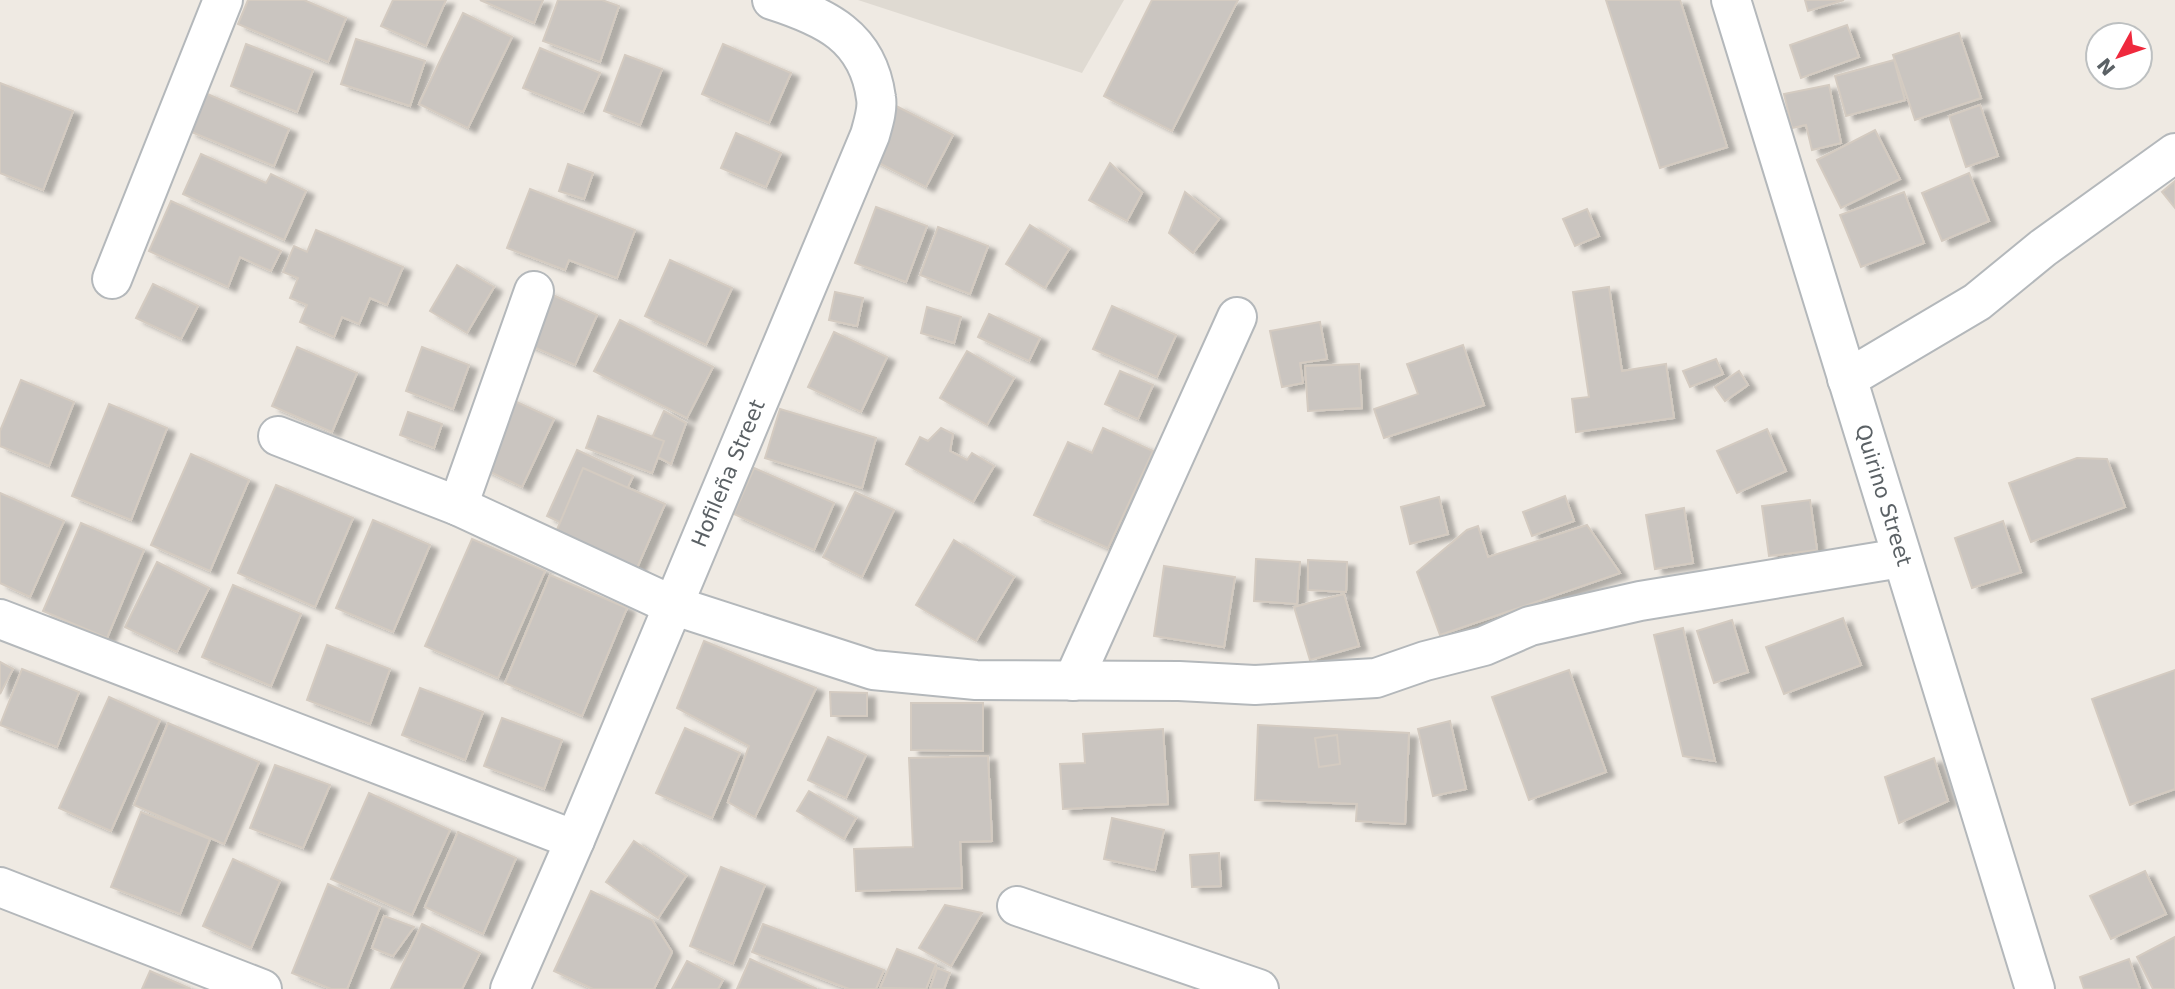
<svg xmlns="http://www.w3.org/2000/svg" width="2175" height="989" viewBox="0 0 2175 989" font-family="'DejaVu Sans',sans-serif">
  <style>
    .education { fill: #dfdad2 }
    .building { fill: #cac5c0; stroke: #d4cbc1; stroke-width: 2; filter: url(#shadow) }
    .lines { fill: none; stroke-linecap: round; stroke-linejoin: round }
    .minor-casing { stroke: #b4b8bb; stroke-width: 42 }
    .tertiary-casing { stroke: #b4b8bb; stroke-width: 42 }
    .minor { stroke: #fff; stroke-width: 38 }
    .tertiary { stroke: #fff; stroke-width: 38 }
    .labels { text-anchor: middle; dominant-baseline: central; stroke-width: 6; stroke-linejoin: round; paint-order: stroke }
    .street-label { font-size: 21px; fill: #5b6165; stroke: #fff }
  </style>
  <defs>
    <filter id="shadow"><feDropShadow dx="8" dy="4.5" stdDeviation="2" flood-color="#0004"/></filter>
  </defs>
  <rect width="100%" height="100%" fill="#efeae3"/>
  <path class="education" d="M858 0H1124L1082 73Z"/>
  <g class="building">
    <path d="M248 0H304L346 18 328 62 238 24Z"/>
    <path d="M393 0H446L426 46 381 26Z"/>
    <path d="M480 0H543L534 23Z"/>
    <path d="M558 0H602L619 6 600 62 543 41Z"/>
    <path d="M1152 0H1238L1172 131 1104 96Z"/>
    <path d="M1606 0H1680L1727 147 1660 168Z"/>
    <path d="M1805 0H1844L1808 11Z"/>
    <path d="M463 13 512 37 468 128 419 104Z"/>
    <path d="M1847 25 1859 57 1801 78 1790 45Z"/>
    <path d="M1959 33 1981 98 1915 120 1893 55Z"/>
    <path d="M356 39 425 61 410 106 341 84Z"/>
    <path d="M246 44 313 70 297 112 231 86Z"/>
    <path d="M723 44 791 73 769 123 702 94Z"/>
    <path d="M540 48 600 73 583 112 523 88Z"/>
    <path d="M625 55 662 69 640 125 604 111Z"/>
    <path d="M1894 60 1905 100 1846 116 1835 76Z"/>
    <path d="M0 83 73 111 43 190 0 173Z"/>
    <path d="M1829 85 1841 143 1812 150 1806 125 1792 128 1784 94Z"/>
    <path d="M205 93 289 129 274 166 189 131Z"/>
    <path d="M1980 105 1998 156 1966 167 1949 116Z"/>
    <path d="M896 106 953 135 926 187 869 158Z"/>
    <path d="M1875 130 1900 179 1841 208 1817 160Z"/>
    <path d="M736 133 781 153 766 187 721 168Z"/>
    <path d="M201 154 266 183 271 174 306 191 284 240 183 194Z"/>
    <path d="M1110 163 1142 193 1127 221 1089 200Z"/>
    <path d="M568 164 593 173 584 199 559 191Z"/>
    <path d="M1969 173 1989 221 1942 241 1922 193Z"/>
    <path d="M2175 181V208L2162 192Z"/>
    <path d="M530 189 635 230 617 278 569 260 565 270 507 248Z"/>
    <path d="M1185 192 1219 219 1193 253 1169 233Z"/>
    <path d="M1904 192 1924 243 1861 267 1840 215Z"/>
    <path d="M171 201 281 251 271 271 240 257 228 287 149 251Z"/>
    <path d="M876 207 927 226 906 282 855 263Z"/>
    <path d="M1587 209 1599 236 1575 246 1563 219Z"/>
    <path d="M1030 225 1069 249 1045 288 1006 264Z"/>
    <path d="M938 227 988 246 970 294 920 275Z"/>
    <path d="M316 230 403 267 387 305 370 298 359 324 342 317 334 337 300 322 307 305 290 298 298 278 283 272 294 246 307 252Z"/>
    <path d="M670 260 732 288 706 345 645 316Z"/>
    <path d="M457 265 494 287 467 333 430 311Z"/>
    <path d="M153 284 198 306 181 339 136 318Z"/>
    <path d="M1609 287 1622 371 1666 364 1674 418 1576 432 1572 399 1589 397 1573 292Z"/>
    <path d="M544 291 597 315 575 365 522 342Z"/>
    <path d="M835 292 863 298 857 326 829 320Z"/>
    <path d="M1112 306 1176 335 1157 377 1093 349Z"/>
    <path d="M927 307 961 317 954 343 921 333Z"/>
    <path d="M989 314 1040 338 1029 361 978 337Z"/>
    <path d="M620 320 713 367 687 418 594 371Z"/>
    <path d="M1320 322 1327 359 1300 363 1303 383 1282 387 1270 331Z"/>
    <path d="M834 332 887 357 861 412 808 387Z"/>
    <path d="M1463 345 1484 405 1384 438 1374 409 1418 394 1407 364Z"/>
    <path d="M297 347 357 373 332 432 272 406Z"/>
    <path d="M422 347 469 365 453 409 406 391Z"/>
    <path d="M967 351 1014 378 987 425 940 398Z"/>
    <path d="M1716 359 1723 374 1690 387 1683 371Z"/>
    <path d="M1359 364 1362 408 1308 411 1305 366Z"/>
    <path d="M1120 371 1153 385 1138 419 1105 404Z"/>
    <path d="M1739 371 1748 385 1725 401 1715 387Z"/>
    <path d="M21 380 74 402 49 466 0 446V431Z"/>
    <path d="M510 399 554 419 522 487 478 466Z"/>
    <path d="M109 404 167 428 131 520 72 496Z"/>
    <path d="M780 409 876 438 862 488 765 458Z"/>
    <path d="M664 411 686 423 671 464 646 451Z"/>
    <path d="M408 412 442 424 434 448 400 435Z"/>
    <path d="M598 416 664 441 652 473 586 448Z"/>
    <path d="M941 428 953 434 950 451 967 460 972 453 994 466 973 502 906 464 920 437 928 441Z"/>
    <path d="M1103 428 1153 451 1108 548 1034 515 1068 442 1092 453Z"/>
    <path d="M1767 429 1786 471 1737 493 1717 451Z"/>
    <path d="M577 450 633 476 603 543 547 516Z"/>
    <path d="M191 454 249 480 210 571 151 545Z"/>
    <path d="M2077 458 2107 459 2125 507 2031 542 2009 483Z"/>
    <path d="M583 468 665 504 637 568 556 532Z"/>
    <path d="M754 468 834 503 814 550 734 514Z"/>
    <path d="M276 485 353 518 315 607 238 573Z"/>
    <path d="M855 492 894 510 862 577 823 557Z"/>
    <path d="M0 493 64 521 30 597 0 583Z"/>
    <path d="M1565 496 1574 521 1532 536 1523 512Z"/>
    <path d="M1439 497 1448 534 1410 544 1401 507Z"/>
    <path d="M1810 500 1817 550 1769 556 1762 506Z"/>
    <path d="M1684 508 1693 563 1655 569 1646 515Z"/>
    <path d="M373 520 430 545 393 632 336 608Z"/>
    <path d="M2003 521 2021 572 1972 588 1955 538Z"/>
    <path d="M81 523 144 550 107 638 43 611Z"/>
    <path d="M1587 525 1620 573 1440 635 1417 572 1467 530 1478 526 1488 557Z"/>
    <path d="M472 539 545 571 498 678 425 646Z"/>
    <path d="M954 540 1014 577 976 641 916 605Z"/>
    <path d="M1256 559 1300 562 1297 604 1254 601Z"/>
    <path d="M1308 560 1347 562 1346 592 1308 590Z"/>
    <path d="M157 562 209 588 177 652 125 627Z"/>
    <path d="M1164 566 1235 577 1224 647 1154 636Z"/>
    <path d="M550 575 627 608 582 716 505 683Z"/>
    <path d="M233 585 301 614 271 686 202 657Z"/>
    <path d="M1344 594 1359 646 1310 660 1294 607Z"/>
    <path d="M1843 618 1861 665 1784 694 1766 647Z"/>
    <path d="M1732 620 1748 672 1714 683 1697 631Z"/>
    <path d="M1683 628 1715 761 1683 756 1654 635Z"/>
    <path d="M704 641 816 688 755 817 728 802 749 746 677 708Z"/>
    <path d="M327 645 390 669 370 724 307 700Z"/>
    <path d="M0 662 13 669 0 694Z"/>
    <path d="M22 669 79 692 57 747 0 725Z"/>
    <path d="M1569 670 1606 772 1529 800 1492 697Z"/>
    <path d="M2175 670V789L2130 805 2092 699Z"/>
    <path d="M420 688 483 712 465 760 402 735Z"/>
    <path d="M830 692 867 693V716H831Z"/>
    <path d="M109 697 160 720 111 831 59 808Z"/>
    <path d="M911 703H983V751L911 750Z"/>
    <path d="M502 718 562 740 544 789 484 766Z"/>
    <path d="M1450 721 1466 789 1433 796 1418 729Z"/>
    <path d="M168 723 259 762 224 844 134 805Z"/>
    <path d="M1258 725 1409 733 1405 824 1356 821 1357 804 1255 800Z"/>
    <path d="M685 728 740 753 712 818 656 793Z"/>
    <path d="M1163 729 1168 804 1063 809 1060 764 1085 763 1083 734Z"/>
    <path d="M1337 735 1340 764 1319 767 1315 738Z"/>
    <path d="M828 737 866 755 846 798 808 780Z"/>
    <path d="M988 756 992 841 960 842 962 888 856 891 854 849 913 847 909 758Z"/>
    <path d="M1934 758 1948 801 1899 823 1885 777Z"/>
    <path d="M275 765 330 785 303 848 250 828Z"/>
    <path d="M809 791 856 818 844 839 797 811Z"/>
    <path d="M369 793 450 830 412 915 331 879Z"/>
    <path d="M141 812 210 839 180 914 111 887Z"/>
    <path d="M1112 818 1164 830 1155 870 1104 859Z"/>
    <path d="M458 832 516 858 483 934 425 907Z"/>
    <path d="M634 841 686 876 658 918 606 882Z"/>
    <path d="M1219 853 1221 886 1192 887 1190 855Z"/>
    <path d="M233 859 280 881 251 948 203 926Z"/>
    <path d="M721 867 765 885 733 964 690 946Z"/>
    <path d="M2145 871 2166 914 2111 939 2090 896Z"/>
    <path d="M328 884 380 907 347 989H331L292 973Z"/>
    <path d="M591 891 652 920 672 952 654 989H593L554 971Z"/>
    <path d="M945 905 982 913 951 966 919 948Z"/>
    <path d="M384 916 414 927 393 956 372 948Z"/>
    <path d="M422 924 480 953 462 989H391Z"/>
    <path d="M763 924 884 970 876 989H849L752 952Z"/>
    <path d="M2175 937V989H2153L2137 957Z"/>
    <path d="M897 949 936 964 926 989 880 988Z"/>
    <path d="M750 959 817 989H737Z"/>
    <path d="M2129 959 2140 989H2084L2080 977Z"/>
    <path d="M687 961 723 980 718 989H672Z"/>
    <path d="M937 968 950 973 944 989H930Z"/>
    <path d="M150 971 191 989H142Z"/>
  </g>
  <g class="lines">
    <defs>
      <g id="minor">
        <path d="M112 279 223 0"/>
        <path d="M1847 379 1977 302 2043 248 2175 153"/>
        <path d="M278 436 458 506 672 605 873 670 976 680 1179 681 1255 685 1376 678 1425 661 1484 646 1530 626 1640 601 1901 558"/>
        <path d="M458 506 534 291"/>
        <path d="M0 619 575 840"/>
        <path d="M1073 681 1237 317"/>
        <path d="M0 887 262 989"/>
        <path d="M1017 906 1259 989"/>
        <path id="s1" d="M510 989 575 840 870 135C873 124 878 109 876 98 868 36 825 17 772 0"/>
      </g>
      <g id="tertiary">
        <path id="s2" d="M1731 0 2035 989"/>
      </g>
    </defs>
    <use href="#minor" class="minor-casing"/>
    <use href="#tertiary" class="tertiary-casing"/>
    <use href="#minor" class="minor"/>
    <use href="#tertiary" class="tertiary"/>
  </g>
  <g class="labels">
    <g class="street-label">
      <text stroke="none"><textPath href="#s1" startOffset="560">Hofileña Street</textPath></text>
      <text stroke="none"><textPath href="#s2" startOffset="518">Quirino Street</textPath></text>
    </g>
  </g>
  <g transform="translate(2119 56) rotate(230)"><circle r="33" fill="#ffffff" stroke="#bdc0c1" stroke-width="2"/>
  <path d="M0-5L12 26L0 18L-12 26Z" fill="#ef293d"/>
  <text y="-10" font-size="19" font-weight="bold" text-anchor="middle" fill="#5b6165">N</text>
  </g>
</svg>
